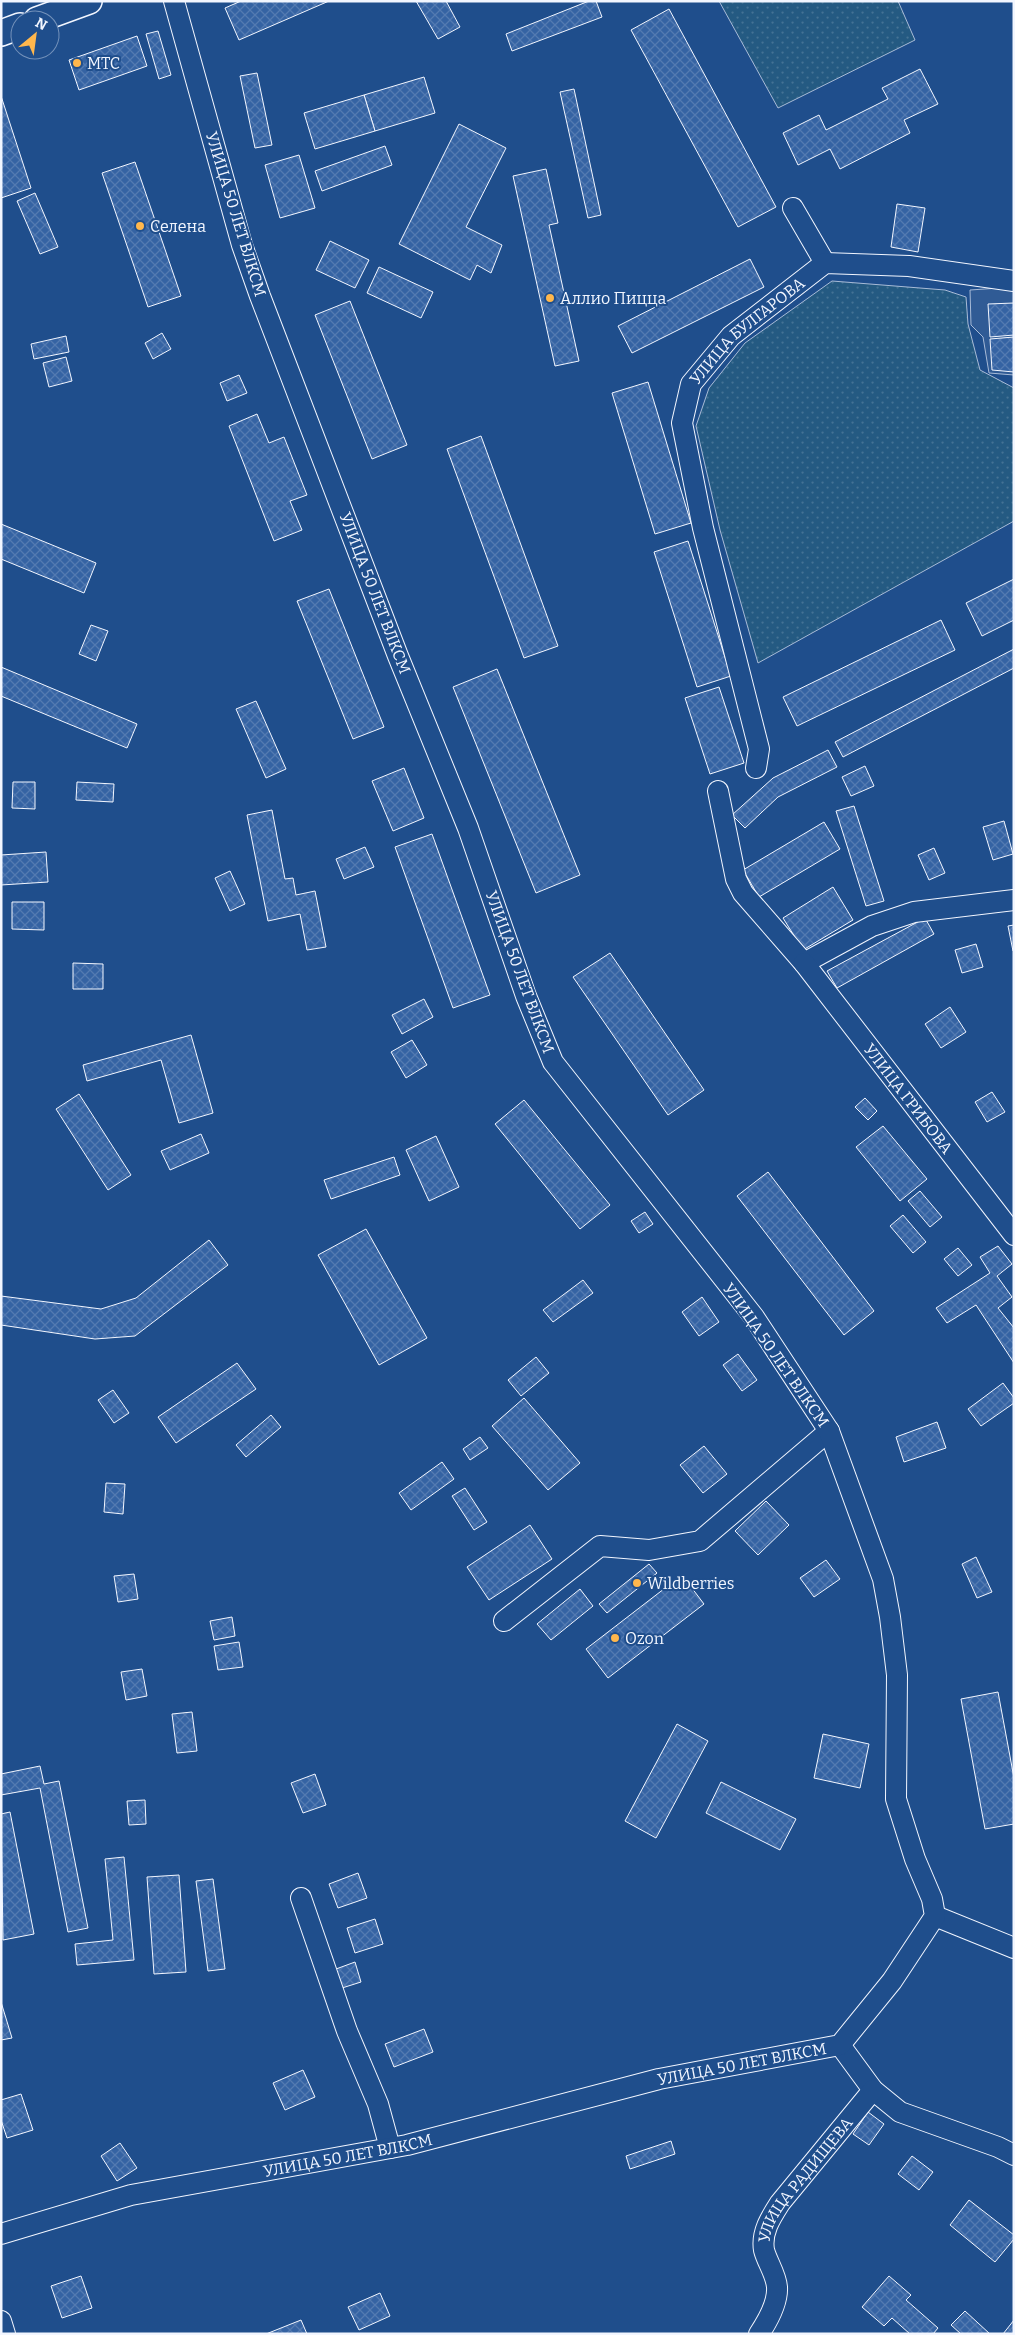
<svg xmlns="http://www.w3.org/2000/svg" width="1015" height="2335" viewBox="0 0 1015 2335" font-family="Bitter,serif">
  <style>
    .park { fill: url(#park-dots); stroke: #a8bbd7 }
    .parking { fill: #305b95; stroke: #a8bbd7 }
    .building { fill: url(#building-cross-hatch); stroke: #f2f6ff }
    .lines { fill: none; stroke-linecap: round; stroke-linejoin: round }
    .minor-casing { stroke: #f2f6ff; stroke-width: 22 }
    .major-casing { stroke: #f2f6ff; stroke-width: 28 }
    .minor { stroke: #1f4e8c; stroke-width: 20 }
    .major { stroke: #1f4e8c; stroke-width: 25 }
    .poi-dot { fill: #ffb74d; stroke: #1f4e8c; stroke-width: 2 }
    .labels { text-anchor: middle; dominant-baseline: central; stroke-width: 4; stroke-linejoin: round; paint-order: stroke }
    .poi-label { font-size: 16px; fill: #f2f6ff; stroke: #1f4e8c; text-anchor: start }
    .street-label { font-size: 16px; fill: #f2f6ff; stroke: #1f4e8c }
  </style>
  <defs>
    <pattern id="park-dots" width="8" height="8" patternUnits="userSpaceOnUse" patternTransform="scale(1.25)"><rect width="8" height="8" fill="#245a82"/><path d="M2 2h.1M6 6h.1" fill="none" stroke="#447295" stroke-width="1.8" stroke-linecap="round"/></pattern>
    <pattern id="building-cross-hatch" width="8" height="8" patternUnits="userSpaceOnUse" patternTransform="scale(1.25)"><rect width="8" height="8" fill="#3563a3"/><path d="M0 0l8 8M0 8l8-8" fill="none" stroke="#537ab1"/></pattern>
  </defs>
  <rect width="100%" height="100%" fill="#1f4e8c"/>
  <g class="park">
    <path d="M719 1H898L915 40 778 108Z"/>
    <path d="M832 281 945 290 966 297 968 324 980 370 1014 388V521L758 663 720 530 696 426 709 388 745 343Z"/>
  </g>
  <path class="parking" d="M1014 287V375L989 373 983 337 971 325 970 290Z"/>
  <g class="building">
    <path d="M241 1H329L239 40 225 8Z"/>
    <path d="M416 1H446L460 27 438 39Z"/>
    <path d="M589 1H596L602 17 512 51 506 34Z"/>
    <path d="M669 9 776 207 738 227 631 30Z"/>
    <path d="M158 31 171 75 159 79 146 34Z"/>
    <path d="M137 36 147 66 79 90 69 60Z"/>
    <path d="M920 69 938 104 904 120 910 133 840 169 830 149 798 165 783 133 819 115 826 130 888 99 882 88Z"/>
    <path d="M257 73 272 145 255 148 240 76Z"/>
    <path d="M424 77 435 113 375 131 364 95Z"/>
    <path d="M574 89 601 215 588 218 560 92Z"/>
    <path d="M364 95 375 131 315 149 304 113Z"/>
    <path d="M1 96 31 188 1 198Z"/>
    <path d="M459 124 506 148 466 227 502 245 491 273 477 265 470 280 399 244Z"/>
    <path d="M385 146 392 165 322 191 315 171Z"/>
    <path d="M299 155 315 208 280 218 265 165Z"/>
    <path d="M135 162 181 296 148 307 102 173Z"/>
    <path d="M546 169 558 223 549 225 579 361 555 366 513 176Z"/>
    <path d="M35 193 58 247 40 254 17 201Z"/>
    <path d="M897 204 925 208 918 252 891 247Z"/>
    <path d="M330 241 369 260 355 288 316 270Z"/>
    <path d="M750 259 764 287 632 353 618 326Z"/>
    <path d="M379 267 433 292 421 318 367 293Z"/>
    <path d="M350 301 407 445 372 459 315 315Z"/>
    <path d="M1014 303V335L990 337 988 304Z"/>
    <path d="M162 333 171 349 153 359 145 343Z"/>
    <path d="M66 336 69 352 34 359 31 344Z"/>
    <path d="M1014 337V372L992 370 990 339Z"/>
    <path d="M66 357 72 381 49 387 43 363Z"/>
    <path d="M239 375 247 393 227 401 220 383Z"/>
    <path d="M648 382 691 523 655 534 612 393Z"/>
    <path d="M257 414 269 443 284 437 307 495 290 501 302 530 274 541 229 426Z"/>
    <path d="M481 436 558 646 524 658 447 449Z"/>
    <path d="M1 524 96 563 84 593 1 559Z"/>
    <path d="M688 541 731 676 697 687 654 552Z"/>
    <path d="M1014 579V620L982 636 966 603Z"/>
    <path d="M329 589 384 727 353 739 297 601Z"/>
    <path d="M941 620 955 650 797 726 783 697Z"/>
    <path d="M91 625 108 631 96 661 79 654Z"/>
    <path d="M1014 649V668L843 757 835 742Z"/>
    <path d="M1 667 137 724 127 748 1 696Z"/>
    <path d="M497 669 580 875 536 893 453 687Z"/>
    <path d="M719 687 744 763 710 774 685 698Z"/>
    <path d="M256 701 286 769 266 778 236 709Z"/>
    <path d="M828 750 837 767 778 797 745 828 732 815 773 778Z"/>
    <path d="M865 766 874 786 851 796 842 777Z"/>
    <path d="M404 768 424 818 393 831 372 781Z"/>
    <path d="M13 782H35V809L12 808Z"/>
    <path d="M77 782 114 784 113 802 76 800Z"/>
    <path d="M854 806 884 901 866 906 836 811Z"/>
    <path d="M272 810 285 879 293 878 296 895 315 891 326 947 307 950 300 914 268 921 247 815Z"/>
    <path d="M1004 821 1013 854 993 860 983 827Z"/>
    <path d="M824 822 840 849 759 897 743 870Z"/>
    <path d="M432 834 490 995 453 1008 395 847Z"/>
    <path d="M365 847 374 867 344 879 336 859Z"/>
    <path d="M934 848 945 873 929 880 918 855Z"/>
    <path d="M46 852 48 882 1 885V855Z"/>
    <path d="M230 871 245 904 230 911 215 878Z"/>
    <path d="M833 887 853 920 803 950 783 918Z"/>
    <path d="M12 902H44V930L12 929Z"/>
    <path d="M925 918 934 934 837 988 827 971Z"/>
    <path d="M1014 925V951H1013L1008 926Z"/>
    <path d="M976 944 983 967 962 973 955 950Z"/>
    <path d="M610 953 704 1090 668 1115 573 977Z"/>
    <path d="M73 963 103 964V989H73Z"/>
    <path d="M424 999 433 1017 402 1034 392 1015Z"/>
    <path d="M950 1007 966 1032 941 1048 925 1024Z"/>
    <path d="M191 1035 213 1113 179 1123 161 1060 87 1081 83 1065Z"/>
    <path d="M412 1040 427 1065 406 1078 391 1052Z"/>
    <path d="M992 1092 1005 1112 987 1122 975 1102Z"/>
    <path d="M79 1094 131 1175 108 1190 56 1109Z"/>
    <path d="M865 1098 877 1111 868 1120 855 1107Z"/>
    <path d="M524 1100 610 1205 580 1229 495 1124Z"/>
    <path d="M883 1126 927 1179 900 1201 856 1147Z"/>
    <path d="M201 1134 209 1153 170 1170 161 1151Z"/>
    <path d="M436 1136 459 1187 429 1201 406 1150Z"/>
    <path d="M394 1157 400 1175 331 1199 324 1180Z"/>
    <path d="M768 1172 874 1311 844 1335 737 1196Z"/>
    <path d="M920 1191 942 1217 930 1227 908 1201Z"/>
    <path d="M645 1212 653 1224 639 1233 631 1221Z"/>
    <path d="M903 1215 926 1242 913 1253 890 1226Z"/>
    <path d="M366 1229 427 1338 379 1365 318 1255Z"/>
    <path d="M209 1240 228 1265 135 1336 95 1339 1 1325V1296L101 1309 136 1298Z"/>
    <path d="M998 1246 1012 1264 997 1276 1012 1297 998 1308 1014 1328V1363L976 1305 947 1323 936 1308 990 1273 980 1257Z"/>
    <path d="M958 1248 972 1265 958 1276 944 1259Z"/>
    <path d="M583 1280 593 1293 553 1322 543 1310Z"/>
    <path d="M702 1297 719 1322 699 1336 682 1312Z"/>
    <path d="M738 1354 757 1380 742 1391 723 1365Z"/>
    <path d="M536 1357 549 1373 521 1396 508 1380Z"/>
    <path d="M237 1363 256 1389 176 1443 158 1417Z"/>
    <path d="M1003 1383 1014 1398V1403L981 1426 968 1409Z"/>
    <path d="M113 1390 129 1413 114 1423 98 1400Z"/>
    <path d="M524 1398 580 1463 548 1490 492 1426Z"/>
    <path d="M271 1415 281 1427 246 1457 236 1445Z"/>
    <path d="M937 1422 946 1448 904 1462 896 1437Z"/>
    <path d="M480 1437 488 1448 470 1460 463 1449Z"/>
    <path d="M704 1446 727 1474 703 1493 680 1465Z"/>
    <path d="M442 1462 454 1479 411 1510 399 1493Z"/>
    <path d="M106 1483 125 1484 123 1514 104 1512Z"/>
    <path d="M465 1488 487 1522 474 1530 452 1496Z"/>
    <path d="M766 1501 789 1525 758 1555 735 1531Z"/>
    <path d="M530 1525 552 1559 489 1600 467 1567Z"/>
    <path d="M976 1557 992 1592 977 1598 962 1564Z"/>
    <path d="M826 1560 840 1579 814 1597 800 1578Z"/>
    <path d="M649 1564 657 1573 607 1613 599 1604Z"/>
    <path d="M134 1574 138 1599 118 1602 114 1576Z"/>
    <path d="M682 1575 704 1604 608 1678 586 1649Z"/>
    <path d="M580 1589 593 1606 551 1640 537 1624Z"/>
    <path d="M232 1617 235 1636 214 1640 210 1621Z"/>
    <path d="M239 1642 243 1667 218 1670 214 1646Z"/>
    <path d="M142 1669 147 1696 126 1700 121 1672Z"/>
    <path d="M998 1692 1014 1778V1824L985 1829 961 1699Z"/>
    <path d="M192 1712 197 1751 177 1753 172 1714Z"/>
    <path d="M677 1724 708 1741 656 1838 625 1821Z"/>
    <path d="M823 1734 869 1744 860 1788 814 1778Z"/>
    <path d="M40 1766 44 1784 59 1781 88 1928 68 1932 40 1788 1 1795V1774Z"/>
    <path d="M315 1774 326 1805 303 1813 291 1783Z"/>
    <path d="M721 1782 796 1819 780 1850 706 1813Z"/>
    <path d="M145 1800 146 1824 129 1825 127 1801Z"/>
    <path d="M10 1812 34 1934 3 1940 1 1814Z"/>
    <path d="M124 1857 134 1960 77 1965 75 1944 113 1940 105 1859Z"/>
    <path d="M358 1873 367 1898 338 1908 329 1884Z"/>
    <path d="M179 1875 186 1972 154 1974 147 1877Z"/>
    <path d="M213 1879 225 1969 208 1971 196 1881Z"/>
    <path d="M375 1919 383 1944 355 1953 347 1928Z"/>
    <path d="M355 1962 361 1982 342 1988 336 1969Z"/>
    <path d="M1 2002 12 2038 1 2040Z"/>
    <path d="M424 2029 433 2052 394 2067 385 2044Z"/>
    <path d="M303 2070 315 2097 285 2110 273 2083Z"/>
    <path d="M21 2094 33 2130 7 2138 1 2120V2100Z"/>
    <path d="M868 2112 884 2124 869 2145 853 2134Z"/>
    <path d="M671 2141 675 2154 630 2169 626 2156Z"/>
    <path d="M120 2143 137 2168 117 2181 101 2156Z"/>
    <path d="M912 2156 933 2172 919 2190 898 2174Z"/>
    <path d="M969 2200 1014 2235V2239L995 2262 950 2225Z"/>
    <path d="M81 2276 92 2308 62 2318 51 2286Z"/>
    <path d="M889 2276 911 2295 906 2300 938 2328 933 2334H910L892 2318 884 2326 862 2307Z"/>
    <path d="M380 2293 390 2316 359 2330 348 2307Z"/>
    <path d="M965 2311 990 2334H961L951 2325Z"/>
    <path d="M301 2320 307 2334H266Z"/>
    <path d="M1014 2320V2334H1003Z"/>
  </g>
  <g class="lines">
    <defs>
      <g id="minor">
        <path d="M793 208 825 263"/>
        <path id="s1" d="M756 768 759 749 703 528 682 423 691 384 731 336 825 263 909 266 1014 281"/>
        <path d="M718 791 736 879 743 893 804 963 872 926 914 912 1014 900"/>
        <path id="s2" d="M804 963 1014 1235"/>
        <path d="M504 1621 600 1546 649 1550 700 1541 829 1431"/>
        <path d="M301 1898 347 2031 378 2104 390 2148"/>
        <path d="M935 1916 1014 1948"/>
        <path d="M840 2045 873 2090 900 2112 998 2147 1014 2155"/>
        <path id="s3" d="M1 2234 131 2195 407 2145 659 2079 840 2045 892 1981 935 1916 932 1899 915 1859 896 1799 897 1675 890 1617 883 1579 829 1431 754 1317 553 1062 526 996 468 828 398 656 260 296 242 245 174 1"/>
        <path d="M1 2321 5 2334"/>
        <path id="s4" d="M759 2334C767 2322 778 2302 777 2287 776 2274 767 2262 764 2250 761 2232 771 2217 780 2203L873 2090"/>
      </g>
      <g id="major">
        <path d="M37 20 89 1"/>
        <path d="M1 33 20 26"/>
      </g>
    </defs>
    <use href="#minor" class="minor-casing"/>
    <use href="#major" class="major-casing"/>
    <use href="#minor" class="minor"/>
    <use href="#major" class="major"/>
  </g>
  <g class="poi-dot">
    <circle cx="77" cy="63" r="5"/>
    <circle cx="140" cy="226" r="5"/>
    <circle cx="550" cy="298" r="5"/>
    <circle cx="637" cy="1583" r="5"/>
    <circle cx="615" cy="1638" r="5"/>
  </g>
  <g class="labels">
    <g class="poi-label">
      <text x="87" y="63">МТС</text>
      <text x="150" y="226">Селена</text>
      <text x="560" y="298">Аллио Пицца</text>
      <text x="647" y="1583">Wildberries</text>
      <text x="625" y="1638">Ozon</text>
    </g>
    <g class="street-label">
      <text transform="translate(236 214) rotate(73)">УЛИЦА 50 ЛЕТ ВЛКСМ</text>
      <text stroke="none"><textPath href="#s1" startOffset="472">УЛИЦА БУЛГАРОВА</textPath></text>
      <text transform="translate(375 593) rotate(69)">УЛИЦА 50 ЛЕТ ВЛКСМ</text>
      <text transform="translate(520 972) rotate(70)">УЛИЦА 50 ЛЕТ ВЛКСМ</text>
      <text stroke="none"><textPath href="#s2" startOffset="171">УЛИЦА ГРИБОВА</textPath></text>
      <text transform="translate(776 1355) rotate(55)">УЛИЦА 50 ЛЕТ ВЛКСМ</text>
      <text stroke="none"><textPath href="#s3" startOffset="761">УЛИЦА 50 ЛЕТ ВЛКСМ</textPath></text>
      <text stroke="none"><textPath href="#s3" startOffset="356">УЛИЦА 50 ЛЕТ ВЛКСМ</textPath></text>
      <text stroke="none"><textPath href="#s4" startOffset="174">УЛИЦА РАДИЩЕВА</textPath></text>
    </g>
  </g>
  <rect width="1015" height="2335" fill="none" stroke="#f2f6ff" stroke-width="5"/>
  <g transform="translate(35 35) rotate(29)"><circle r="24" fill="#1f4e8c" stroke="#7391ba"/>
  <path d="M0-4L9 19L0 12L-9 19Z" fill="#ffb74d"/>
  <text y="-8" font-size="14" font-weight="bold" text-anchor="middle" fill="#f2f6ff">N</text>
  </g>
</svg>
